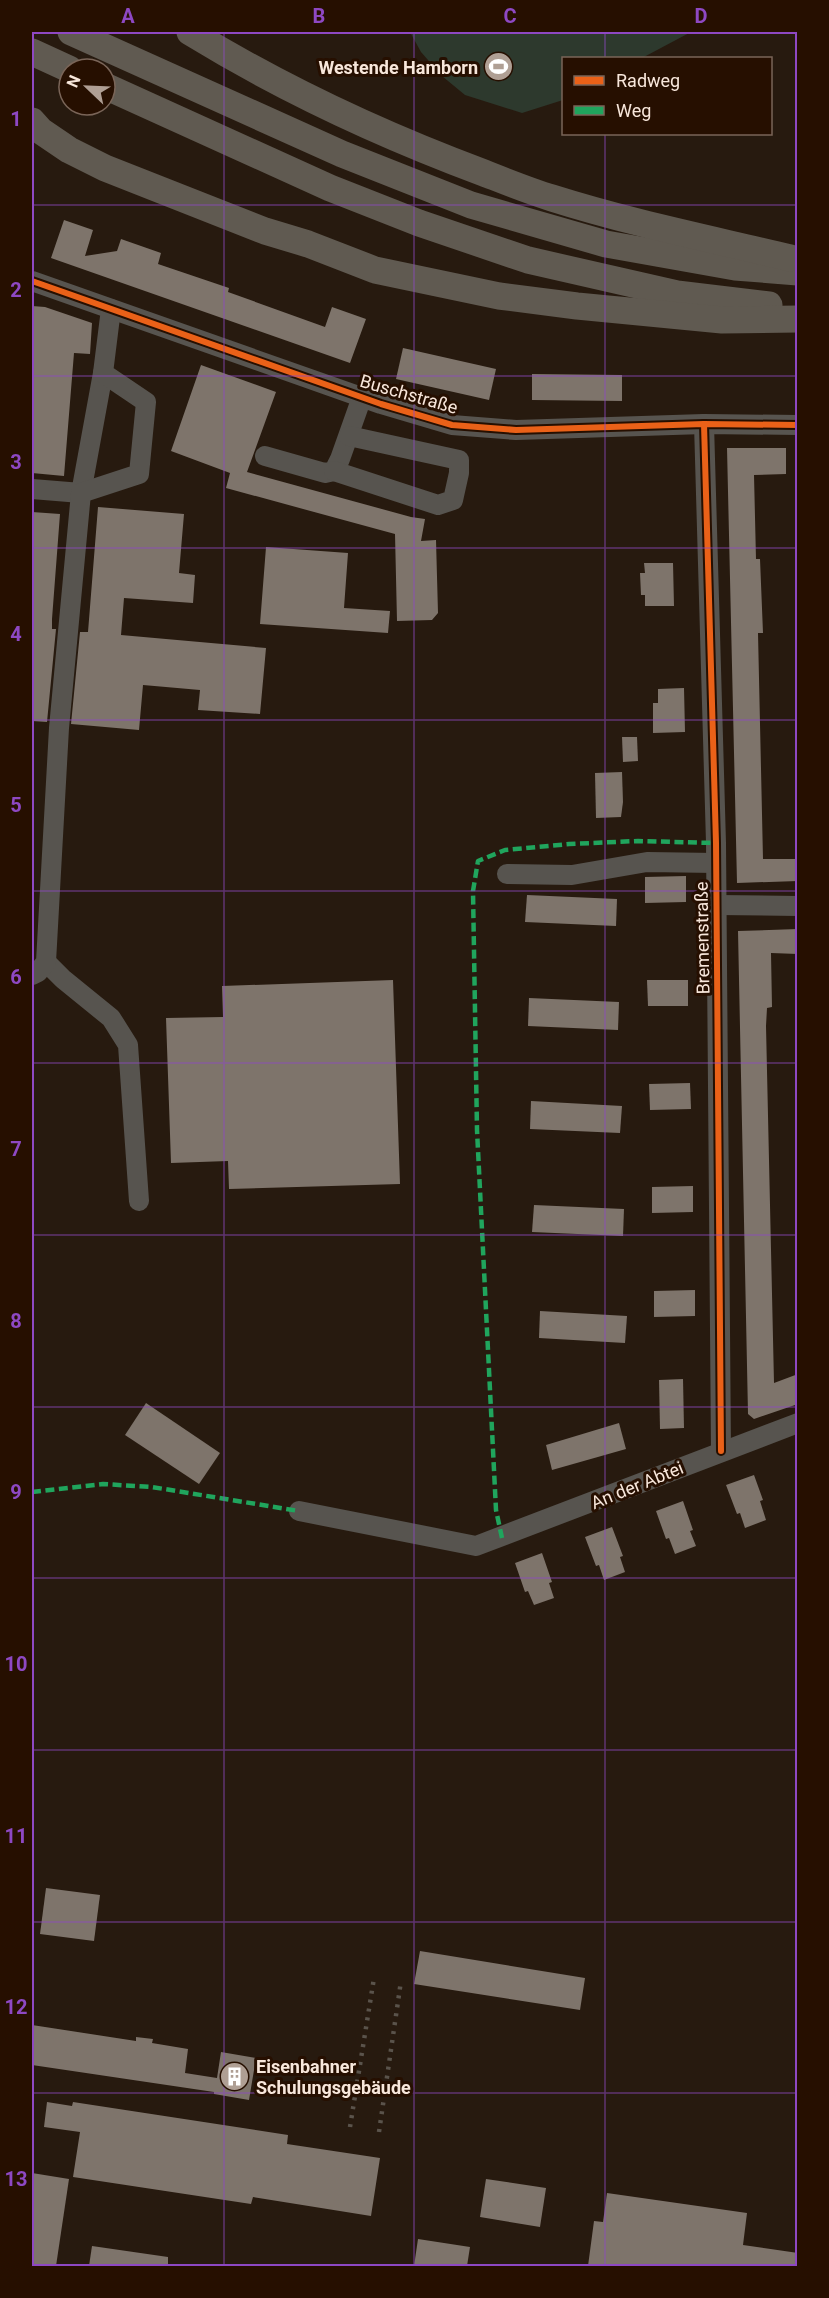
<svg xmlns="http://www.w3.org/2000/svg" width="829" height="2298" viewBox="0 0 829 2298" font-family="Roboto,sans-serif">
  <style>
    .green { fill: #2d392d }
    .building { fill: #7e746b }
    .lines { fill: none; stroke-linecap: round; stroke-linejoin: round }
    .minor { stroke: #57544f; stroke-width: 20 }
    .highway { stroke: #605a51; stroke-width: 27 }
    .rail { stroke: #5a534b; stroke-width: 4.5; stroke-dasharray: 3 6; stroke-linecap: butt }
    .quiet { stroke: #20a55d; stroke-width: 4.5; stroke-dasharray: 9 4.5; stroke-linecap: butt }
    .cycleway-casing { stroke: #260f00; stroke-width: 10 }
    .cycleway { stroke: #ea6118; stroke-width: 6 }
    .grid { fill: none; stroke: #8e48c3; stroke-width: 1.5; stroke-opacity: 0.55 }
    .labels { text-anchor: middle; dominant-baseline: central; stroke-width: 6; stroke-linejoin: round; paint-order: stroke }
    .poi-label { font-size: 18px; font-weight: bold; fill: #f8e7db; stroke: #260f00; text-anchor: end }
    .street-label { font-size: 18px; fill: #f8e7db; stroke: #260f00 }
    .neatline { fill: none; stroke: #8e48c3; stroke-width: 2 }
    .grid-label { font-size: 20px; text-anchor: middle; font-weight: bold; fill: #8e48c3 }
  </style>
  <rect width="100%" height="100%" fill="#271a0f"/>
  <path class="green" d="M410 32H409H691L642 58H564L563 100 522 113 465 95 442 76 421 52Z"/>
  <g class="building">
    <path d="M64 220 93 230 85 256 117 251 121 239 161 253 158 264 229 288 228 292 325 327 332 307 366 319 350 363 51 258Z"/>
    <path d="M32 306 45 307 92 323 90 354 74 353 64 476 32 473Z"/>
    <path d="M403 348 496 369 489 400 396 379Z"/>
    <path d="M201 365 276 392 247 472 411 517 425 519 421 541 436 540 438 613 432 620 397 621 395 534 226 488 230 473 171 451Z"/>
    <path d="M532 374 622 375V401L532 400Z"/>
    <path d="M727 448H786V474L754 475 756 559H760L763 633H758L763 859H798V881L737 883Z"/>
    <path d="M98 507 184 514 179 573 195 575 193 603 124 598 121 635 266 648 260 714 198 710 200 690 143 685 139 730 71 724 80 632H88Z"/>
    <path d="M32 512 60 514 52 619V629H56L47 722 32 721Z"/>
    <path d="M266 547 348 553 344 608 390 611 388 633 260 624Z"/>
    <path d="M644 563H673L674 606H645V595H641L640 573H645Z"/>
    <path d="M684 688 685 732 653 733V703H658V689Z"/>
    <path d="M622 737H637L638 761 623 762Z"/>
    <path d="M622 772 623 802 621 817 596 818 595 773Z"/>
    <path d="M686 876V902L645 903V877Z"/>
    <path d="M527 895 617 899 616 926 525 922Z"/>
    <path d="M798 929V954L771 953 772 1007 767 1008 766 1026 774 1383 798 1374V1404L754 1419 748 1414 738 931Z"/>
    <path d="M393 980 400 1184 229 1189 228 1161 171 1163 166 1018 223 1017 222 986Z"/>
    <path d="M647 980H688V1006H648Z"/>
    <path d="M529 998 619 1002 618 1030 528 1026Z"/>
    <path d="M690 1083 691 1109 650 1110 649 1084Z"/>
    <path d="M531 1101 622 1106 620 1133 530 1129Z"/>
    <path d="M693 1186V1212L652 1213V1187Z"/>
    <path d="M534 1205 624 1209 623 1236 532 1232Z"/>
    <path d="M695 1290V1316L654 1317V1291Z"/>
    <path d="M540 1311 627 1316 625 1343 539 1338Z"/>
    <path d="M683 1379 684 1428 660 1429 659 1380Z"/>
    <path d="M146 1403 220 1453 199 1484 125 1435Z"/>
    <path d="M619 1423 626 1449 552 1470 546 1445Z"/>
    <path d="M754 1475 763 1500 760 1501 766 1520 745 1528 740 1513 737 1514 726 1485Z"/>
    <path d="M683 1501 693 1530 690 1531 696 1546 675 1554 669 1538 666 1539 656 1511Z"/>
    <path d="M612 1527 623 1556 620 1557 625 1572 604 1580 599 1565 596 1566 585 1537Z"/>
    <path d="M542 1553 552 1582 549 1583 554 1598 534 1605 528 1591 525 1592 515 1563Z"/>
    <path d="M46 1888 100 1895 94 1941 40 1934Z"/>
    <path d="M420 1951 585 1978 580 2010 414 1984Z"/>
    <path d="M32 2025 136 2041V2037L153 2039 152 2043 188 2049 185 2073 217 2078 221 2052 256 2058 249 2100 214 2094V2092L32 2065Z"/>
    <path d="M47 2102 72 2106 73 2102 288 2135 287 2144 380 2158 371 2216 253 2197 251 2204 73 2177 80 2132 44 2127Z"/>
    <path d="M32 2173 69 2179 56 2266H32Z"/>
    <path d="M486 2179 546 2188 540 2227 480 2217Z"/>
    <path d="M607 2193 747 2213 743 2245 798 2253V2266H588L594 2221 603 2222Z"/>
    <path d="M418 2239 470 2247 467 2266H414Z"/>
    <path d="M92 2246 168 2257V2266H89Z"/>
  </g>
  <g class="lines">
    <g class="minor">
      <path d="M32 281 381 404 452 425 516 430 704 424 798 425"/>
      <path d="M704 424 716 843 721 1451"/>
      <path d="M265 456 325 473 334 471 340 459 362 397"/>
      <path d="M334 471 438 505 453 500 459 473V460L349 436"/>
      <path d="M32 489 81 493 103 373"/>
      <path d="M507 874 572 875 647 862 716 863"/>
      <path d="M717 905 798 906"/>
      <path d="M46 962 63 979 111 1018 128 1045 139 1201"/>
      <path d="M32 975 38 972 46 962 59 728 81 493 139 474 146 402 103 373 111 309"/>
      <path d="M299 1511 476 1546 798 1423"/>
    </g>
    <g class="highway">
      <path d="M71 32 342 154 471 205 606 244 735 267 798 272"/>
      <path d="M190 32C283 89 382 135 484 173 507 182 529 191 552 198 631 223 711 239 790 258"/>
      <path d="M32 52 69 69"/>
      <path d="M105 86 330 188 419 223 528 260 677 294 769 305"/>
      <path d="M32 121 41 131 69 150 105 168 265 231 308 244 375 270 499 296 577 306 722 320 798 319"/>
    </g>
    <g class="rail">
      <path d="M350 2127 374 1978"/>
      <path d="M379 2132 401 1981"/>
    </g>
    <g class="quiet">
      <path d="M32 1492 103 1484 152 1487 299 1511"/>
      <path d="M502 1538 496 1510 477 1130 473 891 478 861 505 850 569 844 638 841 716 843"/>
    </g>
    <defs>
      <g id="cycleway">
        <path d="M32 281 381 404 452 425 516 430 704 424 798 425"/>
        <path d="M704 424 716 843 721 1451"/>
      </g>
    </defs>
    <use href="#cycleway" class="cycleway-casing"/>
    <use href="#cycleway" class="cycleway"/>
  </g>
  <path class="grid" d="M224 32V2266M414 32V2266M605 32V58M605 134V2266M32 205H798M32 376H798M32 548H798M32 720H798M32 891H798M32 1063H798M32 1235H798M32 1407H798M32 1578H798M32 1750H798M32 1922H798M32 2093H798"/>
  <defs>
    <symbol id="stadium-disc" viewBox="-11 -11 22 22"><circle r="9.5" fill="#af9f94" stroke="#260f00"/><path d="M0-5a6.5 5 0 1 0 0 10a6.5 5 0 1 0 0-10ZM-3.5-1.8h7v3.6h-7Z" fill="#fff"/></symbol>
    <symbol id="building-disc" viewBox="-11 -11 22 22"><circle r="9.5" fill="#af9f94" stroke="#260f00"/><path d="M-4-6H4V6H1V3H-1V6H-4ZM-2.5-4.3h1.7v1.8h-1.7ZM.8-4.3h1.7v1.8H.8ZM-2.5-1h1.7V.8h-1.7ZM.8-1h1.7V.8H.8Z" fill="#fff"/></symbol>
  </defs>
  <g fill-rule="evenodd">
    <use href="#stadium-disc" x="482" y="50" width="33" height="33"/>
    <use href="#building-disc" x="218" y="2060" width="33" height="33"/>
  </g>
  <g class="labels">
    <g class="poi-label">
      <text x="478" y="67">Westende Hamborn</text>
      <text x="256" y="2066" text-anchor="start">Eisenbahner<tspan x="256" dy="21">Schulungsgebäude</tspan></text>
    </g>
    <g class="street-label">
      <text transform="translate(409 394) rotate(16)">Buschstraße</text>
      <text transform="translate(702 938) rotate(-91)">Bremenstraße</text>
      <text transform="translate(637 1485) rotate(-22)">An der Abtei</text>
    </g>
  </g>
  <rect width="829" height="2298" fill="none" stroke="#260f00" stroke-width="66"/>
  <rect x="562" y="57" width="210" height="78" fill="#260f00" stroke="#7a6558" stroke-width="1.5"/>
  <rect x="574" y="76" width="30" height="9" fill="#ea6118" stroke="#7a6558" stroke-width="1.5"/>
  <text x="616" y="87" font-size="18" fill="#f8e7db">Radweg</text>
  <rect x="574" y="106" width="30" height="9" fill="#20a55d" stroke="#7a6558" stroke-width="1.5"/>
  <text x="616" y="117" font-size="18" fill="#f8e7db">Weg</text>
  <g transform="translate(87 87) rotate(293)"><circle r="28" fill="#260f00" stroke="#7a6558" stroke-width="1.5"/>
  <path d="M0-4.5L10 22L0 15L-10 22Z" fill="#af9f94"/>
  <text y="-9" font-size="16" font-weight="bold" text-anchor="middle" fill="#f8e7db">N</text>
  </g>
  <rect x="33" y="33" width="763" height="2232" class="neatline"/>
  <g class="grid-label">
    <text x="128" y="23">A</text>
    <text x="319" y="23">B</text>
    <text x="510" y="23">C</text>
    <text x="701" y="23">D</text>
    <text x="16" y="126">1</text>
    <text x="16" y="297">2</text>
    <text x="16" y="469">3</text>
    <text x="16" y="641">4</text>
    <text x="16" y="812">5</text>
    <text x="16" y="984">6</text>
    <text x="16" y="1156">7</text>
    <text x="16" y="1328">8</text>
    <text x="16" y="1499">9</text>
    <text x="16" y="1671">10</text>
    <text x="16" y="1843">11</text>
    <text x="16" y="2014">12</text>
    <text x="16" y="2186">13</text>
  </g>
</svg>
